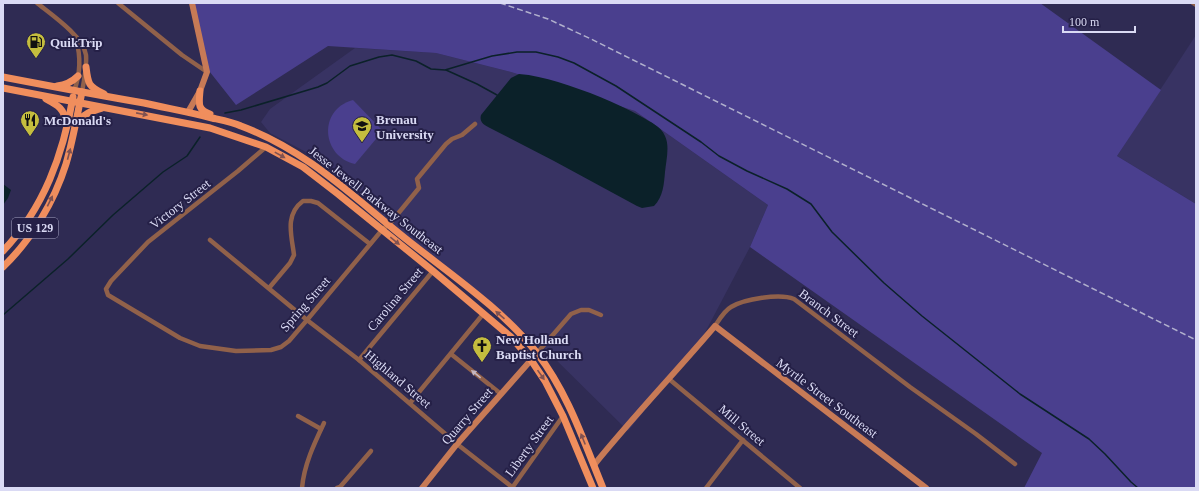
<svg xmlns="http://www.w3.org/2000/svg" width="1199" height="491" viewBox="0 0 1199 491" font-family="'Times New Roman',serif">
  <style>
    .built { fill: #383363 }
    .green { fill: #4a3f8e }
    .water { fill: #0b2129 }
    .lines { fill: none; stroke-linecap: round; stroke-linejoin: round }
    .stream { stroke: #0b2129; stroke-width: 1.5 }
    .street { stroke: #91614a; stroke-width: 4.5 }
    .secondary { stroke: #c77a56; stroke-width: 6 }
    .primary { stroke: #f08e5d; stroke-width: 7 }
    .rail { stroke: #b1b0cd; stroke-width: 1.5; stroke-dasharray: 6 3; stroke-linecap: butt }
    .oneway { fill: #805251 }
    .oneway2 { fill: #c4b6c1 }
    .labels { text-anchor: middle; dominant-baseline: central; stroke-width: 4; stroke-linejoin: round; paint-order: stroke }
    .shield { fill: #252047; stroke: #a4a2c0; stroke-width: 1 }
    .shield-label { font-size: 12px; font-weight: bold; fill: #dadaf4 }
    .poi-label { font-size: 13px; font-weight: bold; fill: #dadaf4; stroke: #252047; text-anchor: start }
    .street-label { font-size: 13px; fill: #dadaf4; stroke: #252047 }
  </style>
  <rect width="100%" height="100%" fill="#2f2b53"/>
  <g class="built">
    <path d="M1196 35V204L1117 156Z"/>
    <path d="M355 48 436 53 511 72 635 111 768 205 750 247 699 344 628 431 541 345 372 214 376 208 306 152 270 133 261 122 270 109Z"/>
  </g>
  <g class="green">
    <path d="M192 3H1040L1161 90 1117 156 1196 204V488H1024L1042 453 750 247 768 205 635 111 511 72 436 53 328 46 236 105 202 62Z"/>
    <path d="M353 100 381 129V133L355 164C322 157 317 110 353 100Z"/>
  </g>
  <g class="water">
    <path d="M519 74C532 75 545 78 558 82 587 91 615 102 642 117 650 122 661 126 665 136 670 146 666 161 665 172 664 184 663 197 654 206L642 208 637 206 554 161 490 128C484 125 479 122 481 115L511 78Z"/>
    <path d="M3 184 11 190 8 198 3 205Z"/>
  </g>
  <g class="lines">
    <g class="stream">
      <path d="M446 70 477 84 497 95"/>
      <path d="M225 113 241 110 318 87 327 83 350 66 379 57 392 55 416 61 431 69 445 70 492 56 517 52H536L558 57 574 63 616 86 701 142 719 156 747 171 787 189 811 204 832 232 884 283 922 316 1020 394 1089 439 1105 454 1131 482 1138 488"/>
      <path d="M3 315 68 259 113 215 163 172 187 156 200 137"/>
    </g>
    <g class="street">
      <path d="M37 3C52 15 83 36 86 55 87 68 84 80 82 92"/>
      <path d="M118 3 182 55 207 72"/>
      <path d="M1193 3 1196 5"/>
      <path d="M74 91C81 73 81 57 76 39"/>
      <path d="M266 147 238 171 148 242 111 281 106 289 108 295 180 338 200 346 236 351 271 350 281 347 289 341 307 320 382 230 392 221 419 188 417 179 446 144 452 139 462 135 475 124"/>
      <path d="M210 240 307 320 359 360 457 444 512 487"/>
      <path d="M269 288 290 263 294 255C292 237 284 215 303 201H311L318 203 370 244"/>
      <path d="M715 326C719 320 724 311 731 307 744 299 780 293 794 299L910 387 976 434 1015 464"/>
      <path d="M451 354 501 394"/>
      <path d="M359 360 433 271"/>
      <path d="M531 360 571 314 581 310H589L601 315"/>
      <path d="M669 379 800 488"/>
      <path d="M410 403 484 313"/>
      <path d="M298 416 321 429"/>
      <path d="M302 488C304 465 314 444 324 423"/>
      <path d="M337 488 340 487 371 451"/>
      <path d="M512 488 563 416"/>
      <path d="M706 488 743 440"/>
    </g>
    <g class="secondary">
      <path d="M188 112 200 91 207 72 192 3"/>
      <path d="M594 465C632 418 675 373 715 326L926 488"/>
      <path d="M422 488 457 444 531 360"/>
    </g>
    <g class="primary">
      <path d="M86 67C88 84 88 86 104 94"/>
      <path d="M3 77C50 86 97 95 144 103 166 108 189 112 212 118 221 120 232 122 241 126 308 151 352 196 406 239 450 274 502 309 537 353 568 393 584 442 603 488"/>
      <path d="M57 86C66 85 72 82 78 76"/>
      <path d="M3 88 210 128 266 147 303 167 338 194 433 271 511 337 531 360 545 381 563 416 593 488"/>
      <path d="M200 91C199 103 197 110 210 114"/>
      <path d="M46 99C59 106 63 108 67 123"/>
      <path d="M77 122C84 114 91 111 102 108"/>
      <path d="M3 251C44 208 63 155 73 97"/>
      <path d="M3 267C32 239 54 202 66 164 73 140 77 116 82 92"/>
    </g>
    <path class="rail" d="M500 3 548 19 591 39 1196 340"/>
  </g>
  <defs><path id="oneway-solid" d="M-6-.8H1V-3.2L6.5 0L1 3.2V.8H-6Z"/></defs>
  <g class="oneway">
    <use href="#oneway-solid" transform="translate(142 114) rotate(11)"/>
    <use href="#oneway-solid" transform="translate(69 154) rotate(-75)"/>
    <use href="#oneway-solid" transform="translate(280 155) rotate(29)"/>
    <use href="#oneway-solid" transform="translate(50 201) rotate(-64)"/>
    <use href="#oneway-solid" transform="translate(395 241) rotate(39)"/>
    <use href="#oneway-solid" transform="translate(500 315) rotate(-139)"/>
    <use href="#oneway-solid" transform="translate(541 375) rotate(55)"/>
    <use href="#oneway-solid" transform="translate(583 439) rotate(-112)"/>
  </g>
  <use class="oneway2" href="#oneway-solid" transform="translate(476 374) rotate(-141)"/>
  <defs>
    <symbol id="fuel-pin" viewBox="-11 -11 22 30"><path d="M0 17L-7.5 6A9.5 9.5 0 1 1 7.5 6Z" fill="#c4bd3e" stroke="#252047"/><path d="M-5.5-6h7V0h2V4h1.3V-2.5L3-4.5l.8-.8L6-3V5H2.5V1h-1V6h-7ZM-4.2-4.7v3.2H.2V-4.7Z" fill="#111"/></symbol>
    <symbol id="restaurant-pin" viewBox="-11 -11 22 30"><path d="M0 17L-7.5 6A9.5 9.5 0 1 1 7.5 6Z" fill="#c4bd3e" stroke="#252047"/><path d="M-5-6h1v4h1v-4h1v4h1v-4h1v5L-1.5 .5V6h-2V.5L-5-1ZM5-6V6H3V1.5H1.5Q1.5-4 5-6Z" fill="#111"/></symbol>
    <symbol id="university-pin" viewBox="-11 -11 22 30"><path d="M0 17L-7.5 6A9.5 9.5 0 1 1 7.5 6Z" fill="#c4bd3e" stroke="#252047"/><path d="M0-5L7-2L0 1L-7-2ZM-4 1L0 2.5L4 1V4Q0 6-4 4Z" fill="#111"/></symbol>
    <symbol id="church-pin" viewBox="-11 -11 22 30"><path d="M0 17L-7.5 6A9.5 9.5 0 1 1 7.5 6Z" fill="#c4bd3e" stroke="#252047"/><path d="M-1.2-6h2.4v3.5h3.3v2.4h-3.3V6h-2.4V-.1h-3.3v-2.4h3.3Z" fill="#111"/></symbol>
  </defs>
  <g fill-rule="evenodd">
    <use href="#fuel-pin" x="25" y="31" width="22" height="30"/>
    <use href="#restaurant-pin" x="19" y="109" width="22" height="30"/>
    <use href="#university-pin" x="351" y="115" width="22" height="30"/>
    <use href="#church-pin" x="471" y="335" width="22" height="30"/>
  </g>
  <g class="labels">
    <rect class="shield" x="12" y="218" width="46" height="20" rx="3"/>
    <g class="shield-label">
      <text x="35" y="228">US 129</text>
    </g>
    <g class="poi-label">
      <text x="50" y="42">QuikTrip</text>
      <text x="376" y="119">Brenau<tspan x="376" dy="15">University</tspan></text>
      <text x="44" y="120">McDonald's</text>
      <text x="496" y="339">New Holland<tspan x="496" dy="15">Baptist Church</tspan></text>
    </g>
    <g class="street-label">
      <text transform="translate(376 200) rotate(38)">Jesse Jewell Parkway Southeast</text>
      <text transform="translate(180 204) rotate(-38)">Victory Street</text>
      <text transform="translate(395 299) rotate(-50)">Carolina Street</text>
      <text transform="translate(305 304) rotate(-49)">Spring Street</text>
      <text transform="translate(829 313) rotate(37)">Branch Street</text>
      <text transform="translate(398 379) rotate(40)">Highland Street</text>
      <text transform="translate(827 398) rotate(37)">Myrtle Street Southeast</text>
      <text transform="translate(467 416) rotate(-49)">Quarry Street</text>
      <text transform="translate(742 425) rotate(40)">Mill Street</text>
      <text transform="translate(529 446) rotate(-54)">Liberty Street</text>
    </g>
  </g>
  <rect width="1199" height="491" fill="none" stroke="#dadaf4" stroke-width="8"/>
  <path d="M1063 26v6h72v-6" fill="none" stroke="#dadaf4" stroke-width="2"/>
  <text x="1069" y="26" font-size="12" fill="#dadaf4" stroke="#252047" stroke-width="3" paint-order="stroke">100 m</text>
</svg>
